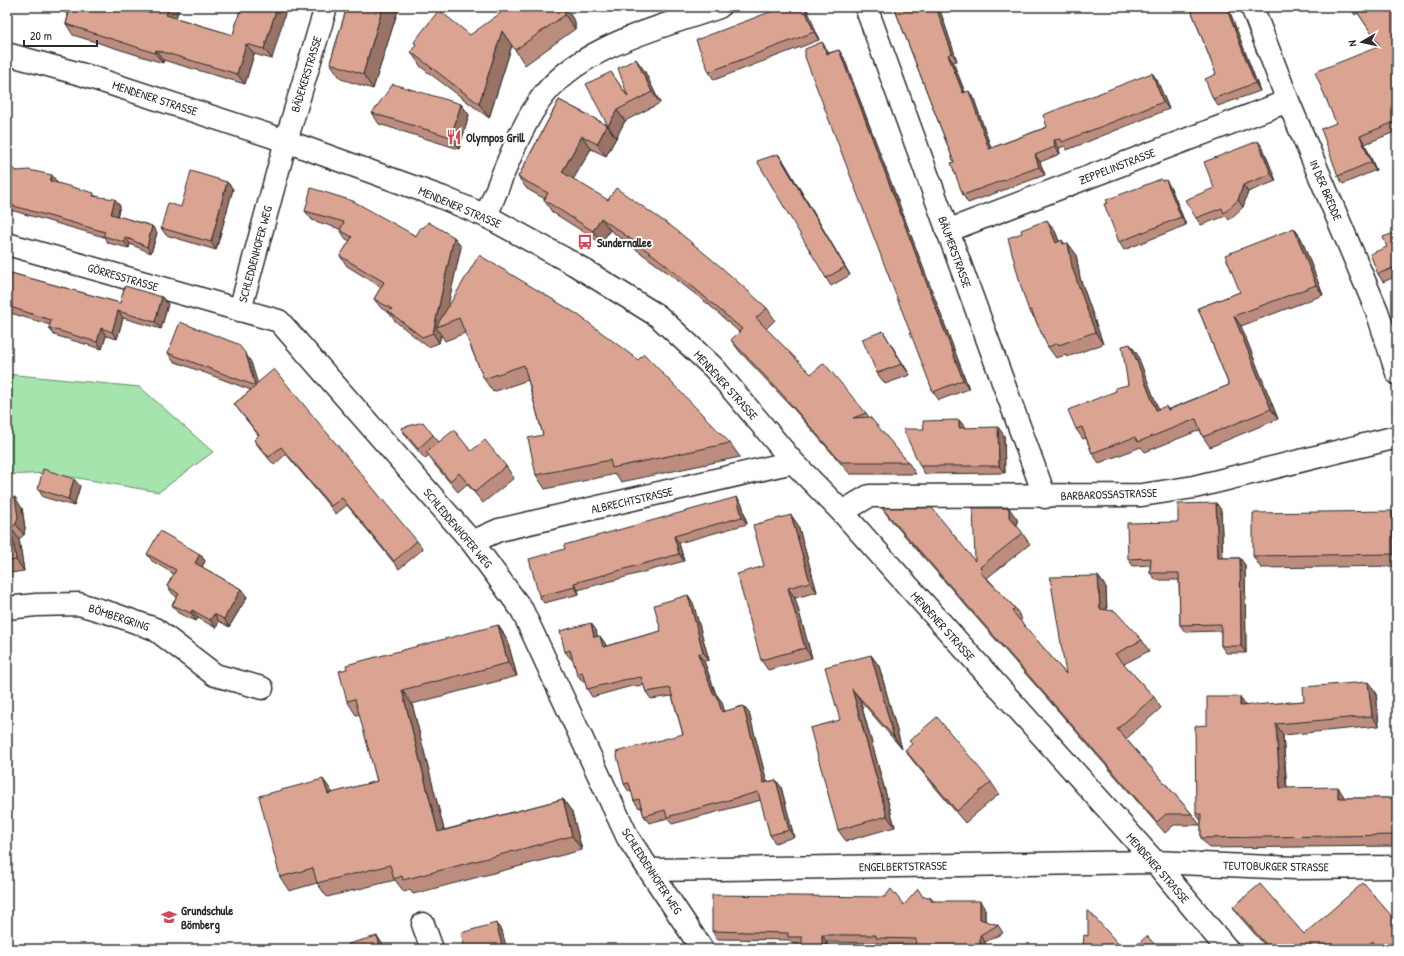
<svg xmlns="http://www.w3.org/2000/svg" width="1404" height="956" viewBox="0 0 1404 956" font-family="'Patrick Hand',sans-serif">
  <style>
    .green { fill: #a5e4ac; stroke: #68886c }
    .lines { fill: none; stroke-linecap: round; stroke-linejoin: round }
    .street-casing { stroke: #2b2b2b; stroke-width: 25 }
    .secondary-casing { stroke: #2b2b2b; stroke-width: 25 }
    .street { stroke: #fff; stroke-width: 22 }
    .secondary { stroke: #fff; stroke-width: 22 }
    .wall { fill: #bc8d7e; stroke: #2b2b2b }
    .shaded-wall { fill: #997366; stroke: #2b2b2b }
    .building { fill: #dba492; stroke: #2b2b2b }
    .labels { text-anchor: middle; dominant-baseline: central; stroke-width: 3.5; stroke-linejoin: round; paint-order: stroke }
    .street-label { font-size: 12px; fill: #2b2b2b; stroke: #fff }
    .poi-label { font-size: 12px; font-weight: bold; fill: #2b2b2b; stroke: #fff; text-anchor: start }
  </style>
  <rect width="100%" height="100%" fill="#fff"/>
  <filter id="ink" filterUnits="userSpaceOnUse"><feTurbulence type="fractalNoise" baseFrequency=".025" numOctaves="2"/><feDisplacementMap in="SourceGraphic" scale="8" xChannelSelector="R" yChannelSelector="G"/><feConvolveMatrix kernelMatrix="1 2 1 2 8 2 1 2 1" color-interpolation-filters="sRGB"/></filter>
  <g filter="url(#ink)">
    <path class="green" d="M7 374 140 387 213 452 159 492 48 473 7 475Z"/>
    <g class="lines">
      <defs>
        <g id="street">
          <path d="M326 7 286 141 240 310 279 321 472 542 522 610 628 838 702 949"/>
          <path d="M866 7 1045 497"/>
          <path d="M1252 7 1288 101 1377 311 1397 373"/>
          <path d="M486 216C502 178 515 138 538 103 575 47 659 28 719 7"/>
          <path d="M947 231 1288 101"/>
          <path d="M7 244 240 310"/>
          <path d="M842 512 869 496 1142 495 1194 487 1397 437"/>
          <path d="M472 542 499 530 793 462"/>
          <path d="M7 608 36 605 79 604 113 614 155 629 215 675 262 688"/>
          <path d="M651 870 1155 862 1296 868 1397 867"/>
          <path d="M423 924 432 949"/>
        </g>
        <path id="secondary" d="M7 54 84 75 286 141 441 197 486 216 574 264 658 316 714 368 793 462 842 512 1155 862 1227 949"/>
      </defs>
      <use href="#street" class="street-casing"/>
      <use href="#secondary" class="secondary-casing"/>
      <use href="#street" class="street"/>
      <use href="#secondary" class="secondary"/>
    </g>
    <g class="wall">
      <path d="M62 7H179L176 18 233 35 241 7 272 59 254 54 245 84 163 60V63L73 35 66 24 68 16Z"/>
      <path d="M347 7H399L373 89 341 79 330 63Z"/>
      <path d="M565 7 575 22V29L525 65 512 45 489 118 421 67 411 52 416 45 414 42 470 35Z"/>
      <path d="M599 7H617L603 12Z"/>
      <path d="M783 7H806L819 40 714 80 709 72Z"/>
      <path d="M894 7H939L957 61 953 62 965 92 974 99 991 148 1047 127 1152 73 1157 80 1169 109 1067 150 1065 146 1059 148 1060 154 1040 162 1045 175 968 203 963 195 954 162Z"/>
      <path d="M1190 7H1228L1260 91 1218 106 1213 99 1216 74Z"/>
      <path d="M1350 7H1397V131L1365 144 1376 170 1343 184 1338 176 1336 123 1380 46 1358 13 1355 15Z"/>
      <path d="M839 50 844 58 969 389 939 400 933 392 828 51 829 53Z"/>
      <path d="M644 70 660 103 625 121 616 138 608 126 611 72 628 97Z"/>
      <path d="M559 100 607 125 616 138 606 156 591 149 573 179 767 308 775 320 766 329 811 374 866 413 869 417 908 462 916 474H850L791 406 740 352 731 340 739 332 708 304 664 270 610 230 601 243 552 212 544 200 545 199 527 189 518 177Z"/>
      <path d="M461 104 469 115 459 149 379 124 372 113Z"/>
      <path d="M1263 148 1276 181 1248 192 1243 207 1229 220 1226 216 1201 225 1196 218 1214 188Z"/>
      <path d="M778 154 784 162 850 275 831 286 826 278Z"/>
      <path d="M7 166 17 171 57 182V183L96 196 120 206 117 216 152 226 157 233 151 253 130 244 129 248 108 243 104 237 7 209Z"/>
      <path d="M1161 179 1163 181 1171 188 1186 225 1124 250 1119 242 1108 203Z"/>
      <path d="M227 182 233 189 216 250 166 235 161 228 181 207Z"/>
      <path d="M305 211 416 236 423 228 454 237 461 247 447 308 730 443 740 457 621 482 616 474 545 489 536 475 543 435 528 380 493 392 484 379 465 333 445 341 441 335 439 343 428 347 395 321 389 313 381 308 374 299 381 287 347 266 340 256 350 241 346 239 340 230V229L312 220Z"/>
      <path d="M1294 228 1301 238 1323 295 1241 326 1278 419 1210 447 1203 437 1200 430 1145 452 1141 447 1099 463 1092 453 1086 438 1083 439 1076 429 1116 391 1128 385 1130 344 1137 354 1158 409H1169L1229 385 1198 308 1240 292Z"/>
      <path d="M1055 231 1059 241 1064 244 1076 254 1080 278 1103 344 1067 357 1066 355 1056 358 1048 347 1035 319 1029 311Z"/>
      <path d="M1397 232V276L1383 282 1378 274 1387 247Z"/>
      <path d="M7 272 120 303 168 304 161 329 123 318 117 339 106 336 102 349 54 335 49 328 50 325 7 312Z"/>
      <path d="M890 343 910 375 885 384 877 373Z"/>
      <path d="M168 353 251 362 257 383 417 541 423 549 399 569 347 505 336 514 286 454 274 465 259 447 254 440 259 436 234 404 251 390 173 361Z"/>
      <path d="M959 420 965 428 1004 435 1005 473 925 474 920 466 924 429Z"/>
      <path d="M401 428 433 435 439 442 471 451 506 466 514 478 483 503 467 484 458 492 434 464 429 455 425 459 408 439Z"/>
      <path d="M80 486 74 506 43 497 38 489Z"/>
      <path d="M7 498 22 508 25 528 24 535 19 539 24 571 10 573 11 577 7 578Z"/>
      <path d="M1216 503 1221 510 1223 558H1240L1245 565 1246 653H1226L1221 646V631L1185 632 1180 625 1179 580H1156L1150 573V565L1133 566 1128 559 1178 522Z"/>
      <path d="M742 504 747 524 679 543 684 561 578 590 579 594 544 603 539 596Z"/>
      <path d="M882 508 975 561 1017 519V526L1030 544 987 578 1015 608 1022 619 1020 621 1066 674 1106 587 1107 610 1142 640 1149 651 1124 664 1154 697 1161 708 1126 739 1192 814 1200 825H1174L1165 833 890 519Z"/>
      <path d="M791 515 798 525 817 592 795 598 812 658 768 670 761 660 764 566Z"/>
      <path d="M1397 518V566L1261 568 1253 556Z"/>
      <path d="M147 554H200L205 561 202 567 241 589 247 597 229 627 219 621 216 628 198 618 196 621 178 613 172 605 177 597 173 594 167 586 174 574 152 561Z"/>
      <path d="M688 595 693 603 709 660 704 661 716 694 722 702 724 712 743 706 749 713 767 782 776 780 781 787 794 837 775 843 770 835 761 800 672 824 668 818 649 823 644 816 641 807 639 808 634 801 632 791 629 792 624 784 683 734 672 696 651 699 646 692 644 685 628 687 592 697 587 689 585 681H582L577 674 573 658 571 659 565 652 596 630 597 636 605 643 606 646 661 631Z"/>
      <path d="M498 625 507 639 517 676 412 704 444 830 563 799 572 812 582 850 413 894 410 890 404 892 395 880 327 897 317 883 289 891 280 877 333 793 377 781 360 714 356 715 347 701Z"/>
      <path d="M871 655 879 666 902 749 860 700 895 827 846 841 838 830 840 720Z"/>
      <path d="M1376 692 1379 726 1283 735 1287 788 1345 798H1397V846L1209 848 1201 838V821L1196 814 1207 725 1246 706 1304 701Z"/>
      <path d="M905 750 991 782 999 794 965 823 913 761Z"/>
      <path d="M924 897H931L933 901 985 909V921L998 925 1003 933 985 942V949H917L915 946H881L879 943 827 942V949H802V944H793L790 940 717 939 712 931 904 905Z"/>
      <path d="M1233 907 1304 934 1397 922V949H1268L1239 916Z"/>
    </g>
    <g class="shaded-wall">
      <path d="M169 7H179L174 26 166 15Z"/>
      <path d="M277 7H287L272 59 264 49Z"/>
      <path d="M383 7H399L373 89 363 74Z"/>
      <path d="M565 7 575 22V29L565 15Z"/>
      <path d="M804 7H806L807 8 819 40 814 32Z"/>
      <path d="M936 7H939L957 61 952 53Z"/>
      <path d="M1226 7H1228L1260 91 1255 83Z"/>
      <path d="M502 31 512 45 489 118 479 104Z"/>
      <path d="M822 42 828 51 833 62 827 54Z"/>
      <path d="M246 44 254 54 245 84 237 74Z"/>
      <path d="M156 50 163 60V63L155 53Z"/>
      <path d="M839 50 844 58 969 389 963 380Z"/>
      <path d="M948 55 953 62 968 101 963 93Z"/>
      <path d="M636 59 644 70 660 103 652 92Z"/>
      <path d="M1152 73 1157 80 1169 109 1163 102Z"/>
      <path d="M969 91 974 99 994 157 989 149Z"/>
      <path d="M461 104 469 115 459 149 451 137Z"/>
      <path d="M617 110 625 121 616 138 608 126Z"/>
      <path d="M607 125 616 138 606 156 597 144Z"/>
      <path d="M582 136 591 149 570 185 562 172Z"/>
      <path d="M1360 136 1365 144 1376 170 1371 162Z"/>
      <path d="M1054 140 1059 148 1060 154 1055 147Z"/>
      <path d="M1258 141 1263 148 1276 181 1271 174Z"/>
      <path d="M778 154 784 162 850 275 845 267Z"/>
      <path d="M1035 155 1040 162 1045 175 1039 167Z"/>
      <path d="M52 175 57 182 55 188 50 181Z"/>
      <path d="M1166 180 1171 188 1186 225 1181 217Z"/>
      <path d="M227 182 233 189 216 250 211 242Z"/>
      <path d="M1243 185 1248 192 1243 207 1238 200Z"/>
      <path d="M115 199 120 206 116 221 111 214Z"/>
      <path d="M601 218 610 230 601 243 593 231Z"/>
      <path d="M1047 220 1055 231 1064 254 1056 243Z"/>
      <path d="M152 226 157 233 151 253 147 247Z"/>
      <path d="M1294 228 1301 238 1323 295 1316 285Z"/>
      <path d="M125 237 130 244 129 248 124 242Z"/>
      <path d="M454 237 461 247 444 324 436 327 441 335 439 343 433 333Z"/>
      <path d="M1062 240 1070 252 1068 243 1076 254 1080 278 1103 344 1095 332Z"/>
      <path d="M162 297 168 304 161 329 155 322Z"/>
      <path d="M118 311 123 318 117 339 112 332Z"/>
      <path d="M1234 316 1241 326 1278 419 1271 409Z"/>
      <path d="M101 328 106 336 102 349 97 342Z"/>
      <path d="M883 331 890 343 910 375 902 364Z"/>
      <path d="M1130 344 1137 354 1163 420 1156 410Z"/>
      <path d="M246 354 251 362 260 391 255 386Z"/>
      <path d="M959 420 965 427V436L959 428Z"/>
      <path d="M998 427 1004 435 1005 473 999 466Z"/>
      <path d="M74 479 80 486 74 506 68 499Z"/>
      <path d="M15 497 22 508 25 528 24 535 16 524Z"/>
      <path d="M737 497 742 504 747 524 742 517Z"/>
      <path d="M1216 503 1221 510 1223 565 1218 558Z"/>
      <path d="M1009 508 1017 519V528L1009 517Z"/>
      <path d="M1392 511 1397 518V560L1393 554Z"/>
      <path d="M791 515 798 525 817 592 810 582Z"/>
      <path d="M11 528 19 539 24 571 16 560Z"/>
      <path d="M674 536 679 543 684 561 679 554Z"/>
      <path d="M200 554 205 561 200 571 195 563Z"/>
      <path d="M1240 558 1245 565 1246 653 1241 646Z"/>
      <path d="M7 569 10 573 11 577 7 572Z"/>
      <path d="M1098 576 1106 587 1107 620 1100 609Z"/>
      <path d="M574 583 578 590 579 594 575 587Z"/>
      <path d="M788 588 795 598 812 658 805 648Z"/>
      <path d="M241 589 247 597 229 627 224 619Z"/>
      <path d="M688 595 693 603 709 660 703 652Z"/>
      <path d="M192 610 198 618 196 621 191 613Z"/>
      <path d="M214 614 219 621 216 628 210 620Z"/>
      <path d="M591 623 596 630 600 645 594 637Z"/>
      <path d="M498 625 507 639 517 676 508 663Z"/>
      <path d="M600 636 605 643 609 654 603 647Z"/>
      <path d="M698 654 704 661 718 700 716 694 722 702 727 720 722 712 714 695Z"/>
      <path d="M871 655 879 666 902 749 894 737Z"/>
      <path d="M1368 682 1376 692 1379 726 1372 716Z"/>
      <path d="M852 689 860 700 895 827 887 816Z"/>
      <path d="M402 690 412 704 448 845 438 832Z"/>
      <path d="M1240 697 1247 708 1240 706Z"/>
      <path d="M743 706 749 713 769 790 764 783Z"/>
      <path d="M1276 724 1283 735 1287 798 1280 788Z"/>
      <path d="M323 779 333 793 328 794Z"/>
      <path d="M776 780 781 787 794 837 789 830Z"/>
      <path d="M1338 787 1345 798V809L1338 798Z"/>
      <path d="M563 799 572 812 582 850 572 836Z"/>
      <path d="M980 901 985 909V927L980 919Z"/>
      <path d="M496 923 502 931 507 949H503Z"/>
      <path d="M822 935 827 942V949H822Z"/>
      <path d="M980 935 985 942V949H980Z"/>
      <path d="M377 936 382 943 384 949H381Z"/>
    </g>
    <g class="building">
      <path d="M64 7H169L166 15 233 35 241 7H277L264 49 246 44 237 74 156 50 155 53 66 24 70 9Z"/>
      <path d="M347 7H383L363 74 330 63Z"/>
      <path d="M509 7H565V15L515 50 502 31 479 104 411 52 416 44 414 42 439 10 470 35Z"/>
      <path d="M783 7H804L814 32 709 72 696 40Z"/>
      <path d="M894 7H936L952 53 948 55 963 93 969 91 989 149 1047 127 1043 115 1152 73 1163 102 1062 142 1061 139 1054 140 1055 147 1035 155 1039 167 963 195 951 163 954 162Z"/>
      <path d="M1190 7H1226L1255 83 1213 99 1205 79 1216 74Z"/>
      <path d="M1354 7H1397V121L1360 136 1371 162 1338 176 1321 129 1336 123 1315 72 1380 46Z"/>
      <path d="M822 42 827 54 839 50 963 380 933 392 805 57V49Z"/>
      <path d="M636 59 652 92 617 110 608 126 586 84 611 72 628 97 618 68Z"/>
      <path d="M393 84 461 104 451 137 372 113Z"/>
      <path d="M559 100 607 125 597 144 582 136 562 172 608 200 616 188 675 229 721 267 767 308 756 318 811 374 824 363 866 413 853 418 870 417 908 462H841L782 394 731 340 742 329 699 292 656 257 601 218 593 231 544 200 548 193 518 177Z"/>
      <path d="M1258 141 1271 174 1243 185 1238 200 1224 213 1222 208 1196 218 1185 200 1214 188 1204 162Z"/>
      <path d="M778 154 845 267 826 278 757 161Z"/>
      <path d="M7 166 17 171 29 170 52 175 50 181 94 193 93 196 115 199 111 214 152 226 147 247 125 237 124 242 103 236 105 232 7 204Z"/>
      <path d="M191 171 227 182 211 242 161 228 168 203 181 207Z"/>
      <path d="M1161 179 1162 181 1166 180 1181 217 1119 242 1104 204 1108 203 1106 200Z"/>
      <path d="M311 188 353 201 416 236 421 227 423 228 428 222 454 237 433 333 422 337 388 311 392 309 374 299 384 282 340 256 352 237 340 230 344 222 305 211Z"/>
      <path d="M1047 220 1056 243 1062 240 1063 244 1068 243 1072 267 1095 332 1059 345 1058 343 1048 347 1031 310 1029 311 1022 290 1008 238 1022 233 1021 230Z"/>
      <path d="M1294 228 1316 285 1234 316 1271 409 1203 437 1196 419 1138 442 1135 437 1092 453 1082 427 1076 429 1068 410 1116 391 1115 388 1128 385 1122 346 1130 344 1156 410 1166 406 1168 410 1229 385 1198 308 1240 292 1225 255Z"/>
      <path d="M1397 232V272L1395 267 1378 274 1370 254 1387 247 1383 237Z"/>
      <path d="M479 255 577 314 638 360 644 354 730 443 612 468 610 460 536 475 528 438 543 435 524 365 484 379 459 318 436 327Z"/>
      <path d="M7 272 120 303 125 286 162 297 155 322 118 311 112 332 101 328 97 342 49 328 51 320 7 306Z"/>
      <path d="M180 322 238 344 246 354 255 385 274 369 417 541 394 561 342 498 331 506 281 447 269 457 254 440 259 435 234 404 256 386 168 353Z"/>
      <path d="M883 331 902 364 877 373 862 339Z"/>
      <path d="M959 420V428L998 427 999 466H920L903 429H924L923 421Z"/>
      <path d="M423 422 433 435 418 449 401 428Z"/>
      <path d="M454 430 471 451 485 440 506 466 475 492 459 473 450 481 426 452Z"/>
      <path d="M43 469 74 479 68 499 38 489Z"/>
      <path d="M15 497 18 517 16 524 11 528 16 560 7 561V498Z"/>
      <path d="M737 497 742 517 674 536 679 554 574 583 575 587 539 596 529 559 565 549 564 545Z"/>
      <path d="M1216 503 1218 558H1240L1241 646H1221V624L1180 625 1179 573H1150L1151 558 1128 559 1127 523 1178 522V504Z"/>
      <path d="M882 508H932L975 561 973 508H1009V517L1023 533 980 567 982 570 980 572 1015 608 1012 611 1066 674 1050 577 1098 576 1100 609 1115 611 1142 640 1115 654 1154 697 1117 729 1192 814H1166L1157 822Z"/>
      <path d="M1392 511 1393 554 1253 556V513Z"/>
      <path d="M791 515 810 582 788 588 805 648 761 660 737 574 764 566 753 525Z"/>
      <path d="M160 531 200 554 195 563 241 589 224 619 214 614 210 620 192 610 191 613 172 605 179 594 167 586 176 570 147 554Z"/>
      <path d="M688 595 703 652 698 654 714 695 716 694 722 712 743 706 764 783 776 780 789 830 770 835 758 792 667 817 665 810 644 816 639 799 634 801 629 783 624 784 616 752 683 734 670 688 646 692 641 677 623 680 587 689 582 672 577 674 570 650 565 652 560 631 591 623 594 637 600 636 603 647 661 631 654 605Z"/>
      <path d="M498 625 508 663 402 690 438 832 563 799 572 836 403 880 402 876 394 879 390 865 317 883 313 868 280 877 259 796 323 779 328 794 377 781 355 699 347 701 339 671 347 669 346 665Z"/>
      <path d="M871 655 894 737 852 689 887 816 838 830 810 728 840 720 825 667Z"/>
      <path d="M1368 682 1372 716 1276 724 1280 788 1338 787V798H1397V835L1201 838V814H1196L1195 726 1207 725V697H1240V706L1304 701 1303 687Z"/>
      <path d="M937 717 991 782 957 811 905 750 912 744 909 741Z"/>
      <path d="M1363 883 1397 922V949H1380L1373 941 1363 949H1270L1233 907 1260 884 1304 934Z"/>
      <path d="M891 889 904 905 918 889 923 897H931V901H980V919L998 925 980 935V949H939V947H915L916 939 876 938V935H822V949H802V937H788V933L712 931V895L885 897Z"/>
      <path d="M1088 910 1123 949H1027V945L1083 946 1084 935 1088 936Z"/>
      <path d="M496 923 503 949H465L461 933Z"/>
      <path d="M377 936 381 949H350L348 944Z"/>
      <path d="M1147 936 1159 949H1132Z"/>
    </g>
  </g>
  <defs>
    <symbol id="restaurant-bare" viewBox="-9 -9 18 18"><path d="M-5-6h1v4h1v-4h1v4h1v-4h1v5L-1.5 .5V6h-2V.5L-5-1ZM5-6V6H3V1.5H1.5Q1.5-4 5-6Z" fill="#d1495b" stroke="#fff" stroke-width="2.5" paint-order="stroke"/></symbol>
    <symbol id="bus-bare" viewBox="-9 -9 18 18"><path d="M-5-6H5V4H4V6H2V4H-2V6H-4V4H-5ZM-3.5-4V0h7V-4ZM-3.5 1.2v1.5H-2V1.2ZM2 1.2v1.5H3.5V1.2Z" fill="#d1495b" stroke="#fff" stroke-width="2.5" paint-order="stroke"/></symbol>
    <symbol id="school-bare" viewBox="-9 -9 18 18"><path d="M0-5L7-2L0 1L-7-2ZM-4 1L0 2.5L4 1V4Q0 6-4 4Z" fill="#d1495b" stroke="#fff" stroke-width="2.5" paint-order="stroke"/></symbol>
  </defs>
  <g fill-rule="evenodd">
    <use href="#restaurant-bare" x="443" y="126" width="22" height="22"/>
    <use href="#bus-bare" x="574" y="231" width="22" height="22"/>
    <use href="#school-bare" x="158" y="906" width="22" height="22"/>
  </g>
  <g class="labels">
    <g class="street-label">
      <text transform="translate(306 74) rotate(-73)">BÄDEKERSTRASSE</text>
      <text transform="translate(155 98) rotate(18)">MENDENER STRASSE</text>
      <text transform="translate(1117 166) rotate(-21)">ZEPPELINSTRASSE</text>
      <text transform="translate(1326 190) rotate(67)">IN DER BREDDE</text>
      <text transform="translate(460 207) rotate(23)">MENDENER STRASSE</text>
      <text transform="translate(955 252) rotate(70)">BÄUMERSTRASSE</text>
      <text transform="translate(255 254) rotate(-75)">SCHLEDDENHOFER WEG</text>
      <text transform="translate(123 277) rotate(16)">GÖRRESSTRASSE</text>
      <text transform="translate(726 385) rotate(48)">MENDENER STRASSE</text>
      <text transform="translate(1109 494) rotate(-2)">BARBAROSSASTRASSE</text>
      <text transform="translate(632 500) rotate(-13)">ALBRECHTSTRASSE</text>
      <text transform="translate(458 528) rotate(50)">SCHLEDDENHOFER WEG</text>
      <text transform="translate(119 617) rotate(18)">BÖMBERGRING</text>
      <text transform="translate(943 626) rotate(48)">MENDENER STRASSE</text>
      <text transform="translate(903 866) rotate(-1)">ENGELBERTSTRASSE</text>
      <text transform="translate(1276 866) rotate(1)">TEUTOBURGER STRASSE</text>
      <text transform="translate(1158 868) rotate(49)">MENDENER STRASSE</text>
      <text transform="translate(652 871) rotate(57)">SCHLEDDENHOFER WEG</text>
    </g>
    <g class="poi-label">
      <text x="466" y="137">Olympos Grill</text>
      <text x="597" y="242">Sundernallee</text>
      <text x="181" y="910">Grundschule<tspan x="181" dy="14">Bömberg</tspan></text>
    </g>
  </g>
  <rect width="1404" height="956" fill="none" stroke="#fff" stroke-width="24"/>
  <rect x="12" y="12" width="1380" height="932" fill="none" stroke="#2b2b2b" stroke-width="1.5" filter="url(#ink)"/>
  <g transform="translate(1362 42) rotate(261)" stroke="#ffffff" stroke-width="3" paint-order="stroke">
  <path d="M0-3L7 15L0 10L-7 15Z" fill="#2b2b2b"/>
  <text y="-6" font-size="11" font-weight="bold" text-anchor="middle" fill="#2b2b2b">N</text>
  </g>
  <path d="M24 40v6h73v-6" fill="none" stroke="#2b2b2b" stroke-width="2"/>
  <text x="30" y="40" font-size="12" fill="#2b2b2b" stroke="#ffffff" stroke-width="3" paint-order="stroke">20 m</text>
</svg>
